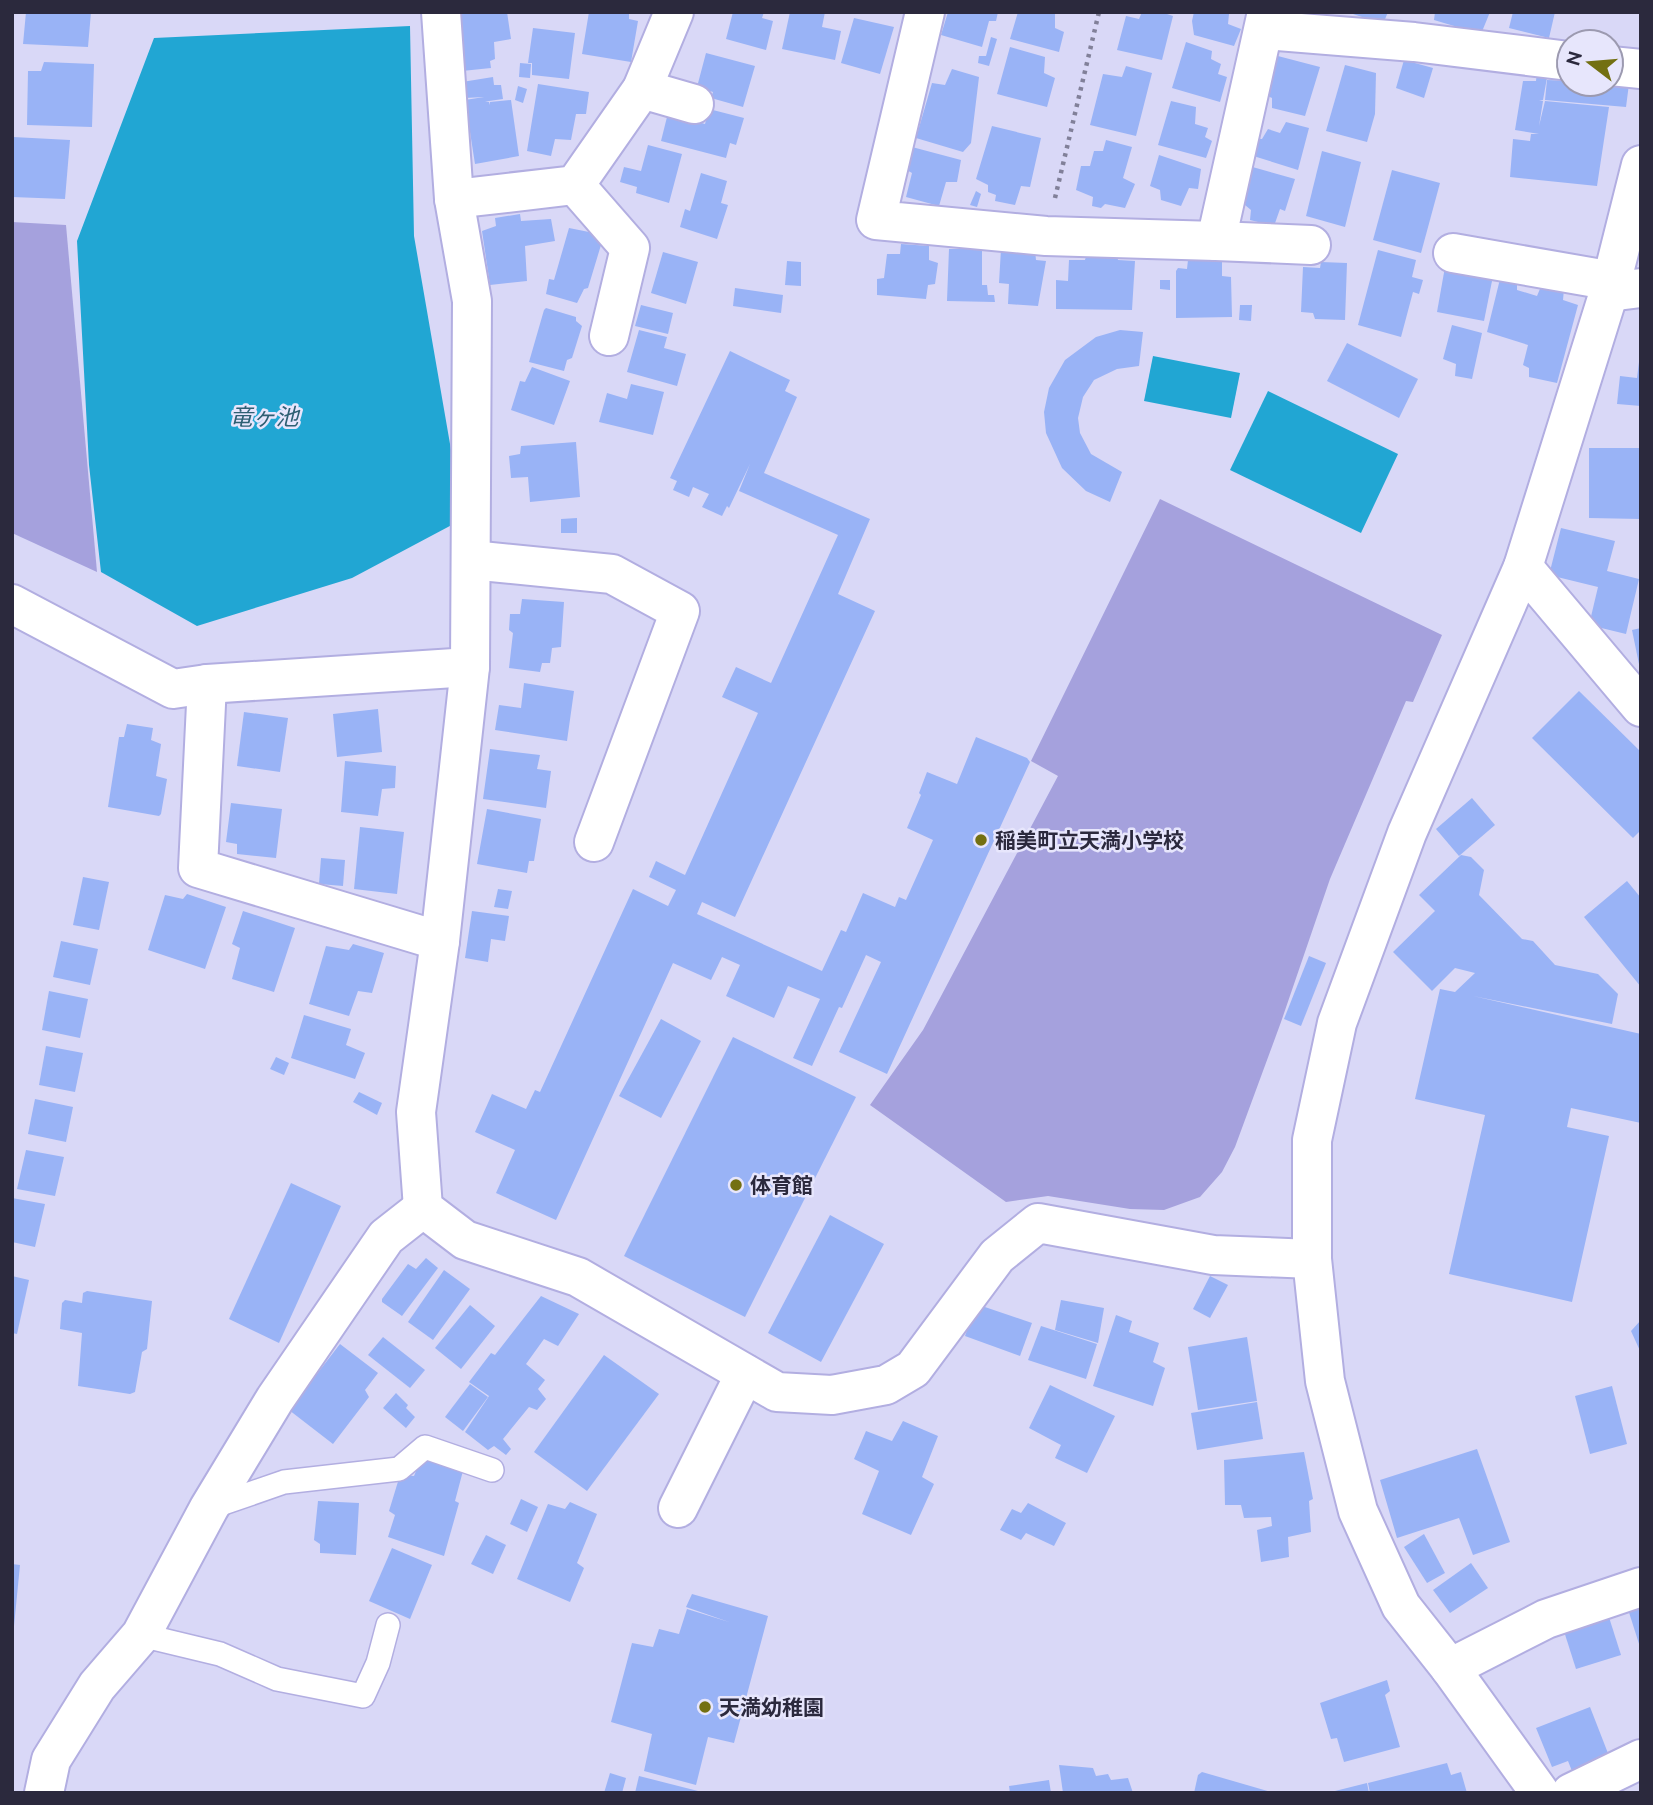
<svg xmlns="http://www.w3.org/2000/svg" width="1653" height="1805" viewBox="0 0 1653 1805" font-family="Ubuntu,'Noto Sans JP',sans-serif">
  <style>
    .green { fill: #a5a1dd }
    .water { fill: #21a6d3 }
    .building { fill: #99b3f6 }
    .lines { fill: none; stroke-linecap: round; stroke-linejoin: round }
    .lane-casing { stroke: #b2aee1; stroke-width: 26 }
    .street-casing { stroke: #b2aee1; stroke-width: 42 }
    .secondary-casing { stroke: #b2aee1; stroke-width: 42 }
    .path { stroke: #818099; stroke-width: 4.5; stroke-dasharray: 3.5 5; stroke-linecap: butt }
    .lane { stroke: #fff; stroke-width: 23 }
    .street { stroke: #fff; stroke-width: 38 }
    .secondary { stroke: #fff; stroke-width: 38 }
    .poi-dot { fill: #737012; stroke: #e7e6fc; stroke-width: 2.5 }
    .labels { text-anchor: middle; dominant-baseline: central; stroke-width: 5; stroke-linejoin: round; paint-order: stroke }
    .poi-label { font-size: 21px; font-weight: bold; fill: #2b293d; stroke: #e7e6fc; text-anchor: start }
    .water-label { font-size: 23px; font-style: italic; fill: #2e5f73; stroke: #e7e6fc }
  </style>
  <rect width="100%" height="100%" fill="#d9d8f7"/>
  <g class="green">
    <path d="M12 222 66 225 97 572 12 533Z"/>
    <path d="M1160 499 1442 635 1413 702 1406 701 1330 879 1281 1022 1235 1147 1222 1172 1200 1197 1164 1210 1130 1209 1048 1196 1006 1202 870 1105 923 1030 1058 776 1031 761Z"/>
  </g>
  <g class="water">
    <path d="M410 26 414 236 463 519 352 578 197 626 101 572 89 465 77 241 154 38Z"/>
    <path d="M1153 356 1240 373 1231 418 1144 401Z"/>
    <path d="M1268 391 1398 454 1361 533 1230 470Z"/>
  </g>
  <g class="building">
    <path d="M26 12H91L88 47 23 44Z"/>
    <path d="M458 12H507L511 39 494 42 495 59 490 61 491 68 462 71Z"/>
    <path d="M589 12H629V19L638 21 631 62 582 54Z"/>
    <path d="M733 12H764L762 18 773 21 766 50 726 39Z"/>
    <path d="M790 12H825L822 27 841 31 835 60 782 49Z"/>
    <path d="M948 12H998L996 21H989L982 47 941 35Z"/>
    <path d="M1018 12H1055V28L1064 32 1059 52 1010 39Z"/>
    <path d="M1142 12H1161L1173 16 1162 60 1117 50 1126 16 1139 19Z"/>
    <path d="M1194 12 1229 14 1228 24 1241 29 1234 46 1194 35 1192 21Z"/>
    <path d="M1347 12H1388L1383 24Z"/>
    <path d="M1435 12H1490L1481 34 1434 20Z"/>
    <path d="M1513 12H1555L1549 38 1509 28Z"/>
    <path d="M854 18 894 27 880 74 841 63Z"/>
    <path d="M533 28 575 33 569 79 532 75V63H528Z"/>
    <path d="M991 37 997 39 989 66 978 63 979 56H986Z"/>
    <path d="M1186 42 1212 51 1211 59 1221 64 1218 74 1227 77 1220 102 1172 88Z"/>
    <path d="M1010 47 1045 57 1044 73 1055 78 1047 107 997 94Z"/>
    <path d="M706 53 755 66 743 107 711 98 713 92 697 87Z"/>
    <path d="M1274 55 1320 67 1305 116 1272 108V98L1263 94Z"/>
    <path d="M1404 60 1433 68 1424 98 1396 88Z"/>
    <path d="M44 62 94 64 92 127 27 125 28 71H41Z"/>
    <path d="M520 63 531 64 530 78 519 77Z"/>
    <path d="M1345 65 1376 73 1375 114 1367 142 1326 131Z"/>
    <path d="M1126 66 1152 73 1136 136 1090 125 1103 74 1122 77Z"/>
    <path d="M952 69 979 77 971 143 963 152 916 138 932 83 945 85Z"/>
    <path d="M1537 72H1548L1543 100H1539L1543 101 1539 126 1545 101 1609 107 1597 186 1510 177 1513 139 1530 141 1531 134H1539L1515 130 1523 81H1536Z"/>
    <path d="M493 77 494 85H501L503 99 489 101 486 96 489 101 485 102H489L490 105V102L511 100 519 156 475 164 465 100 484 97 465 98 462 82Z"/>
    <path d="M1547 80 1569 81V84H1629L1626 107 1545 100Z"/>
    <path d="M538 84 589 92 586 114H576L571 140 555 139 551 156 527 151Z"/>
    <path d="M518 86 527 89 523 103 515 100Z"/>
    <path d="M1171 101 1196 107 1195 124 1208 128 1205 137 1212 141 1206 158 1158 145Z"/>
    <path d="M709 109 744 118 736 145 730 143 726 158 661 141 668 113 705 124Z"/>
    <path d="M1286 122 1309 128 1298 170 1247 154 1251 138 1262 139 1268 129 1280 133Z"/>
    <path d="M992 126 1041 138 1030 187 1021 186 1015 205 995 201 996 195 988 192V185L976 179Z"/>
    <path d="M13 137 70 140 65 199 12 197Z"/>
    <path d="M1106 140 1132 147 1123 178 1135 184 1125 208 1105 204 1101 208 1092 206 1093 197 1076 190 1081 166H1090L1094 151H1103Z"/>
    <path d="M648 145 682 154 669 203 636 193 637 187 620 182 624 167 641 171Z"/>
    <path d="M912 147 961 160 957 182H946L939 206 906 197 912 173 905 169Z"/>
    <path d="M1322 151 1361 162 1345 227 1306 216Z"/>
    <path d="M1159 155 1201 169 1198 189 1189 188 1181 206 1161 200 1160 190 1150 186Z"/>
    <path d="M1249 166 1295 179 1285 211 1280 209 1274 226 1250 220 1251 210 1245 205 1246 199 1239 195Z"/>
    <path d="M1392 170 1440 183 1421 253 1373 240Z"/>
    <path d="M701 173 727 181 721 203 728 205 717 239 680 227 685 209 690 211Z"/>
    <path d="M976 191 981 194 977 207 970 205Z"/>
    <path d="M520 214 521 221 551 219 555 241 525 246 527 281 490 285 482 231 496 226 495 218Z"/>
    <path d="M569 228 604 235 588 288 584 289 577 303 546 294 549 279 554 280Z"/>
    <path d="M901 244 929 246V260L938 263 935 284 928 285 926 299 877 295V279L884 278 887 254H900Z"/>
    <path d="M949 249H982V285H987L988 295H994L995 302 947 301Z"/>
    <path d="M1001 249 1035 250 1036 260 1046 261 1038 306 1008 304 1009 284 999 283Z"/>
    <path d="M1378 250 1416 260 1412 277 1423 280 1419 294 1413 292 1401 337 1358 325Z"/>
    <path d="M663 252 698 262 686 304 651 293Z"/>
    <path d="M1087 253 1117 255 1118 260 1135 261 1132 310 1056 309V280L1068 281 1069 260H1085Z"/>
    <path d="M1188 260H1222V276L1231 277 1232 317 1176 318V271L1178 268 1187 269Z"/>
    <path d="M787 261 801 262V286L785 285Z"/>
    <path d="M1321 262 1347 263 1345 320 1315 319 1313 313 1301 312 1303 267 1320 268Z"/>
    <path d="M1445 267 1493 276 1484 321 1437 312Z"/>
    <path d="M1500 279 1517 282V290L1537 296 1542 284 1564 289 1563 300 1578 305 1557 383 1529 377V368L1523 365 1528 345 1487 332Z"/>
    <path d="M1160 280H1170V290L1160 289Z"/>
    <path d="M735 288 783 295 781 313 733 306Z"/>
    <path d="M641 305 673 313 668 334 635 326Z"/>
    <path d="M1240 305H1252L1251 321 1239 320Z"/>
    <path d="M546 308 576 317V321L582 326 572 358 567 360 564 371 529 362 544 310Z"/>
    <path d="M1452 325 1482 333 1472 379 1455 376 1456 364 1443 359Z"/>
    <path d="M639 330 667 337 664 348 686 354 677 386 627 372Z"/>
    <path d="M1120 330 1143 332 1139 366 1117 369 1094 380 1083 397 1078 418 1080 433 1091 454 1122 472 1110 502 1086 491 1062 468 1046 433 1044 412 1049 388 1065 360 1096 337Z"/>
    <path d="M1347 343 1418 379 1399 418 1327 381Z"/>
    <path d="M730 351 790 380 785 391 797 397 764 473 870 519 838 594 875 611 735 917 702 902 697 914 822 971 841 930 846 932 863 893 895 907 899 897 906 900 933 840 907 828 921 795 919 793 927 772 957 784 976 737 1027 758 1030 762 887 1074 839 1052 881 962 866 955 842 1008 839 1007 812 1066 793 1058 820 999 788 986 774 1018 726 996 740 965 722 957 711 980 673 963 556 1220 496 1193 515 1150 475 1132 492 1094 526 1109 535 1090 540 1092 633 889 668 906 676 890 649 877 656 861 685 875 758 713 722 697 736 667 771 683 838 535 739 491 750 464 729 508 727 506 722 516 702 507 709 494 693 487 689 497 673 490 677 481 670 478Z"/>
    <path d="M1639 362 1641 363V406L1617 404 1620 376 1637 378Z"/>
    <path d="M532 367 570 381 554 425 511 410 520 381 525 382Z"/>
    <path d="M631 384 664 392 653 435 599 422 607 393 627 399Z"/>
    <path d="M576 442 580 497 530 502 528 477 511 478 509 456 520 454 521 446Z"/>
    <path d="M1589 448H1641V519L1589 518Z"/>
    <path d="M577 518V533H561V519Z"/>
    <path d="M1561 528 1615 541 1607 571 1639 579 1626 634 1589 625 1598 587 1549 575Z"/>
    <path d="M522 599 564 602 561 647 552 648 550 663H542L540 672 509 668 513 633 509 630 510 614H520Z"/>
    <path d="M1641 628V669H1640L1632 630Z"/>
    <path d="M524 683 574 691 567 741 495 730 499 705 521 708Z"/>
    <path d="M1579 691 1641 752V830L1633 838 1532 738Z"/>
    <path d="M378 709 382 752 337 757 333 714Z"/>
    <path d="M244 712 288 718 280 772 237 766Z"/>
    <path d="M127 724 153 728 151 740 161 744 156 776 167 779 161 814 159 816 108 807 119 737H124Z"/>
    <path d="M490 749 540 755 537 769 551 771 546 808 483 799Z"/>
    <path d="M345 761 396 766 395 788 382 789 378 816 341 812Z"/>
    <path d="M1472 798 1495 825 1459 856 1436 829Z"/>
    <path d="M231 803 282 809 276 858 237 854V844L226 842Z"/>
    <path d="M487 809 541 819 534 861H529L527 873 477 864Z"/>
    <path d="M360 827 404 832 397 894 354 889Z"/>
    <path d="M1461 855 1471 857 1484 870 1479 895 1522 939 1533 941 1555 965 1598 974 1618 994 1612 1024 1473 996 1641 1034V1123L1571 1108 1567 1127 1609 1136 1572 1302 1449 1274 1485 1115 1415 1099 1440 989 1455 992 1475 973 1455 968 1432 991 1393 952 1435 911 1419 895Z"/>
    <path d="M321 858 345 860 343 886 319 884Z"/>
    <path d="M83 877 109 882 99 930 73 925Z"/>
    <path d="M1627 881 1641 898V987L1584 917Z"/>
    <path d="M498 889 512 891 508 909 494 907Z"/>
    <path d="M187 894 226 907 205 969 148 950 165 895 183 899Z"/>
    <path d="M243 911 295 928 274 992 232 979 240 948 232 944Z"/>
    <path d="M472 911 509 916 505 941 491 939 488 962 465 958Z"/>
    <path d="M61 941 98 949 90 985 53 977Z"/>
    <path d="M353 944 384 953 372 993 358 991 349 1016 309 1004 326 946 349 950Z"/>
    <path d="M1309 956 1326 963 1301 1026 1284 1019Z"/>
    <path d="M49 991 88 999 80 1038 42 1030Z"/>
    <path d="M304 1015 351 1029 346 1045 365 1053 355 1079 291 1058Z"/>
    <path d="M661 1019 701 1041 661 1118 619 1096Z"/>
    <path d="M733 1037 856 1097 745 1317 624 1256Z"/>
    <path d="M46 1046 83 1053 75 1092 39 1085Z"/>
    <path d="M276 1057 289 1063 284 1075 270 1069Z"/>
    <path d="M359 1092 382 1103 377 1115 353 1102Z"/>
    <path d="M35 1099 73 1107 66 1142 28 1134Z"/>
    <path d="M26 1150 64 1157 55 1196 17 1189Z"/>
    <path d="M291 1183 341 1206 279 1343 229 1319Z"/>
    <path d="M12 1198 45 1204 35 1247 12 1242Z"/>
    <path d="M830 1215 884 1244 821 1362 768 1333Z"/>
    <path d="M426 1258 438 1268 402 1316 382 1302V1299L408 1264 416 1269Z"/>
    <path d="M444 1270 470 1289 433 1340 408 1322Z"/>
    <path d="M12 1276 29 1280 17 1334 12 1333Z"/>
    <path d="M1210 1276 1228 1285 1210 1318 1193 1309Z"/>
    <path d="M87 1291 152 1301 147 1349 142 1352 135 1392 130 1394 78 1386 82 1333 60 1329 62 1303 65 1300 82 1303 83 1293Z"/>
    <path d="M541 1296 579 1314 558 1346 544 1339 526 1364 545 1380 538 1389 546 1399 537 1410 529 1407 503 1439 511 1449 506 1455 494 1446 488 1450 465 1432 489 1396 469 1382 491 1353 495 1355Z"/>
    <path d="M1061 1300 1104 1308 1098 1343 1055 1330Z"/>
    <path d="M976 1304 1032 1323 1020 1356 965 1336Z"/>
    <path d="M470 1305 495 1326 461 1369 435 1348Z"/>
    <path d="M1116 1315 1132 1321 1129 1332 1159 1343 1153 1362 1165 1368 1153 1406 1093 1386Z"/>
    <path d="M1641 1320V1353L1631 1331Z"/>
    <path d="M1041 1326 1097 1344 1086 1379 1028 1360Z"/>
    <path d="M383 1337 425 1370 410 1388 368 1355Z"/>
    <path d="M1247 1337 1257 1401 1198 1410 1188 1347Z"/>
    <path d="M340 1344 378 1373 365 1390 369 1397 333 1444 289 1410Z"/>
    <path d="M604 1355 659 1394 587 1491 534 1452Z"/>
    <path d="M470 1384 488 1397 463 1431 445 1417Z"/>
    <path d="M1050 1385 1115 1416 1087 1473 1055 1458 1061 1445 1029 1428Z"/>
    <path d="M1612 1386 1627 1444 1590 1454 1575 1396Z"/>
    <path d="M396 1393 408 1405 406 1408 415 1417 406 1428 383 1408Z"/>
    <path d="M1257 1402 1263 1439 1197 1450 1191 1413Z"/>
    <path d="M903 1421 938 1436 922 1477 934 1484 911 1535 862 1514 879 1471 854 1459 866 1431 892 1441Z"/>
    <path d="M1477 1449 1510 1542 1473 1555 1459 1518 1397 1538 1380 1480Z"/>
    <path d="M1304 1452 1313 1499 1309 1501 1311 1532 1288 1537 1289 1557 1261 1562 1257 1530 1272 1526 1271 1517 1244 1518 1241 1505H1225L1224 1460Z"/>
    <path d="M423 1454 464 1467 455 1501 459 1503 444 1556 388 1537 395 1515 389 1511 400 1475 414 1476Z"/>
    <path d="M521 1499 538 1507 527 1532 510 1524Z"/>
    <path d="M318 1501 359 1503 356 1555 320 1553V1544L314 1540Z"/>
    <path d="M570 1502 597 1514 577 1563 584 1568 570 1602 517 1579 548 1504 565 1509Z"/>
    <path d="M1028 1503 1066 1523 1054 1546 1026 1533 1021 1540 1000 1530 1012 1509 1021 1513Z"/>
    <path d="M1424 1534 1445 1573 1427 1583 1404 1547Z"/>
    <path d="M486 1535 506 1545 493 1574 471 1564Z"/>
    <path d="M392 1548 432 1565 410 1619 369 1601Z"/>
    <path d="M1471 1563 1488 1588 1450 1613 1433 1590Z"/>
    <path d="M12 1564 20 1565 14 1626H12Z"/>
    <path d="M692 1594 768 1616 734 1743 708 1737 696 1785 644 1771 652 1734 611 1722 632 1643 653 1647 659 1629 679 1634 687 1609 729 1622 686 1607Z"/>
    <path d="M1641 1597V1647H1640L1626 1603Z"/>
    <path d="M1607 1611 1621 1655 1576 1669 1562 1625Z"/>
    <path d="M1387 1680 1390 1691 1385 1695 1400 1747 1344 1762 1337 1738 1331 1739 1320 1703Z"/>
    <path d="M1590 1707 1611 1761 1574 1776 1568 1761 1552 1767 1536 1728Z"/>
    <path d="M1447 1763 1451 1775 1461 1772 1467 1793H1370L1368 1783Z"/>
    <path d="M1059 1765 1093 1768 1096 1776 1108 1774 1111 1780 1128 1778 1133 1793H1063Z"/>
    <path d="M1202 1772 1271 1792V1793H1194L1198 1775Z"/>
    <path d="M610 1773 626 1778 622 1793H604Z"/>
    <path d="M639 1776 698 1791 697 1793H635Z"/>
    <path d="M1049 1780 1051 1793H1010L1009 1786Z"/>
    <path d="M1367 1783 1369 1793H1332L1331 1792Z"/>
  </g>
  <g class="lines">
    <defs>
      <g id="lane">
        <path d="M209 1508 284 1482 399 1469 425 1447 492 1470"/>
        <path d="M141 1635 220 1654 277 1679 363 1696 378 1663 388 1625"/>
      </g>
      <g id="street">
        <path d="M441 12 454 199 472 301 470 667 440 941 416 1112 423 1208 465 1240 578 1277 777 1392 832 1395 886 1385 913 1369 997 1256 1038 1223 1213 1255 1312 1259"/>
        <path d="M925 12 876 220 1046 236 1216 241 1267 12"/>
        <path d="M1264 30 1414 42 1569 61"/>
        <path d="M1611 66 1641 69"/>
        <path d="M642 89 694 104"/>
        <path d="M575 185 630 248 609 336"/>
        <path d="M454 199 575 185 642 89 674 12"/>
        <path d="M1216 241 1311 245"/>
        <path d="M1453 253 1613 281"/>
        <path d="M471 560 612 574 680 611 594 842"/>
        <path d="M1523 567 1641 707"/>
        <path d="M12 604 173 689 207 684 470 667"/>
        <path d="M207 684 198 868 440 941"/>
        <path d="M678 1508 745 1374"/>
        <path d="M1450 1668 1546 1619 1641 1587"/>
        <path d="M44 1793 51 1760 97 1686 141 1635 209 1508 275 1399 386 1237 423 1208"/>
        <path d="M1540 1793 1450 1668 1401 1606 1358 1511 1325 1381 1312 1259V1140L1337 1023 1407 833 1523 567 1609 292"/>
        <path d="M1571 1793 1641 1759"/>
      </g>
      <path id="secondary" d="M1641 165 1609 292 1641 288"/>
    </defs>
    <use href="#lane" class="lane-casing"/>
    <use href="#street" class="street-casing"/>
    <use href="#secondary" class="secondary-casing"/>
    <path class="path" d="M1055 198 1099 12"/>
    <use href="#lane" class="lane"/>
    <use href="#street" class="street"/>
    <use href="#secondary" class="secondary"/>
  </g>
  <g class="poi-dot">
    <circle cx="981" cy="840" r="7"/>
    <circle cx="736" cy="1185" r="7"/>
    <circle cx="705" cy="1707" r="7"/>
  </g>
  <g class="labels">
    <g class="poi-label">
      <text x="995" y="840">稲美町立天満小学校</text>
      <text x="750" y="1185">体育館</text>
      <text x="719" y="1707">天満幼稚園</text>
    </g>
    <g class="water-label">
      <text x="264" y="416">竜ヶ池</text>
    </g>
  </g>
  <rect width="1653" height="1805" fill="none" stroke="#2b293d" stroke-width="28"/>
  <g transform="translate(1590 63) rotate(286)"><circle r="33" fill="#e7e6fc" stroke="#9c9ab0" stroke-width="2"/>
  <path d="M0-5L12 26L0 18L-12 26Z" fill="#737012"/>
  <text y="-10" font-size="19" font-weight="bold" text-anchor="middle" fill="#2b293d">N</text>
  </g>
</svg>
